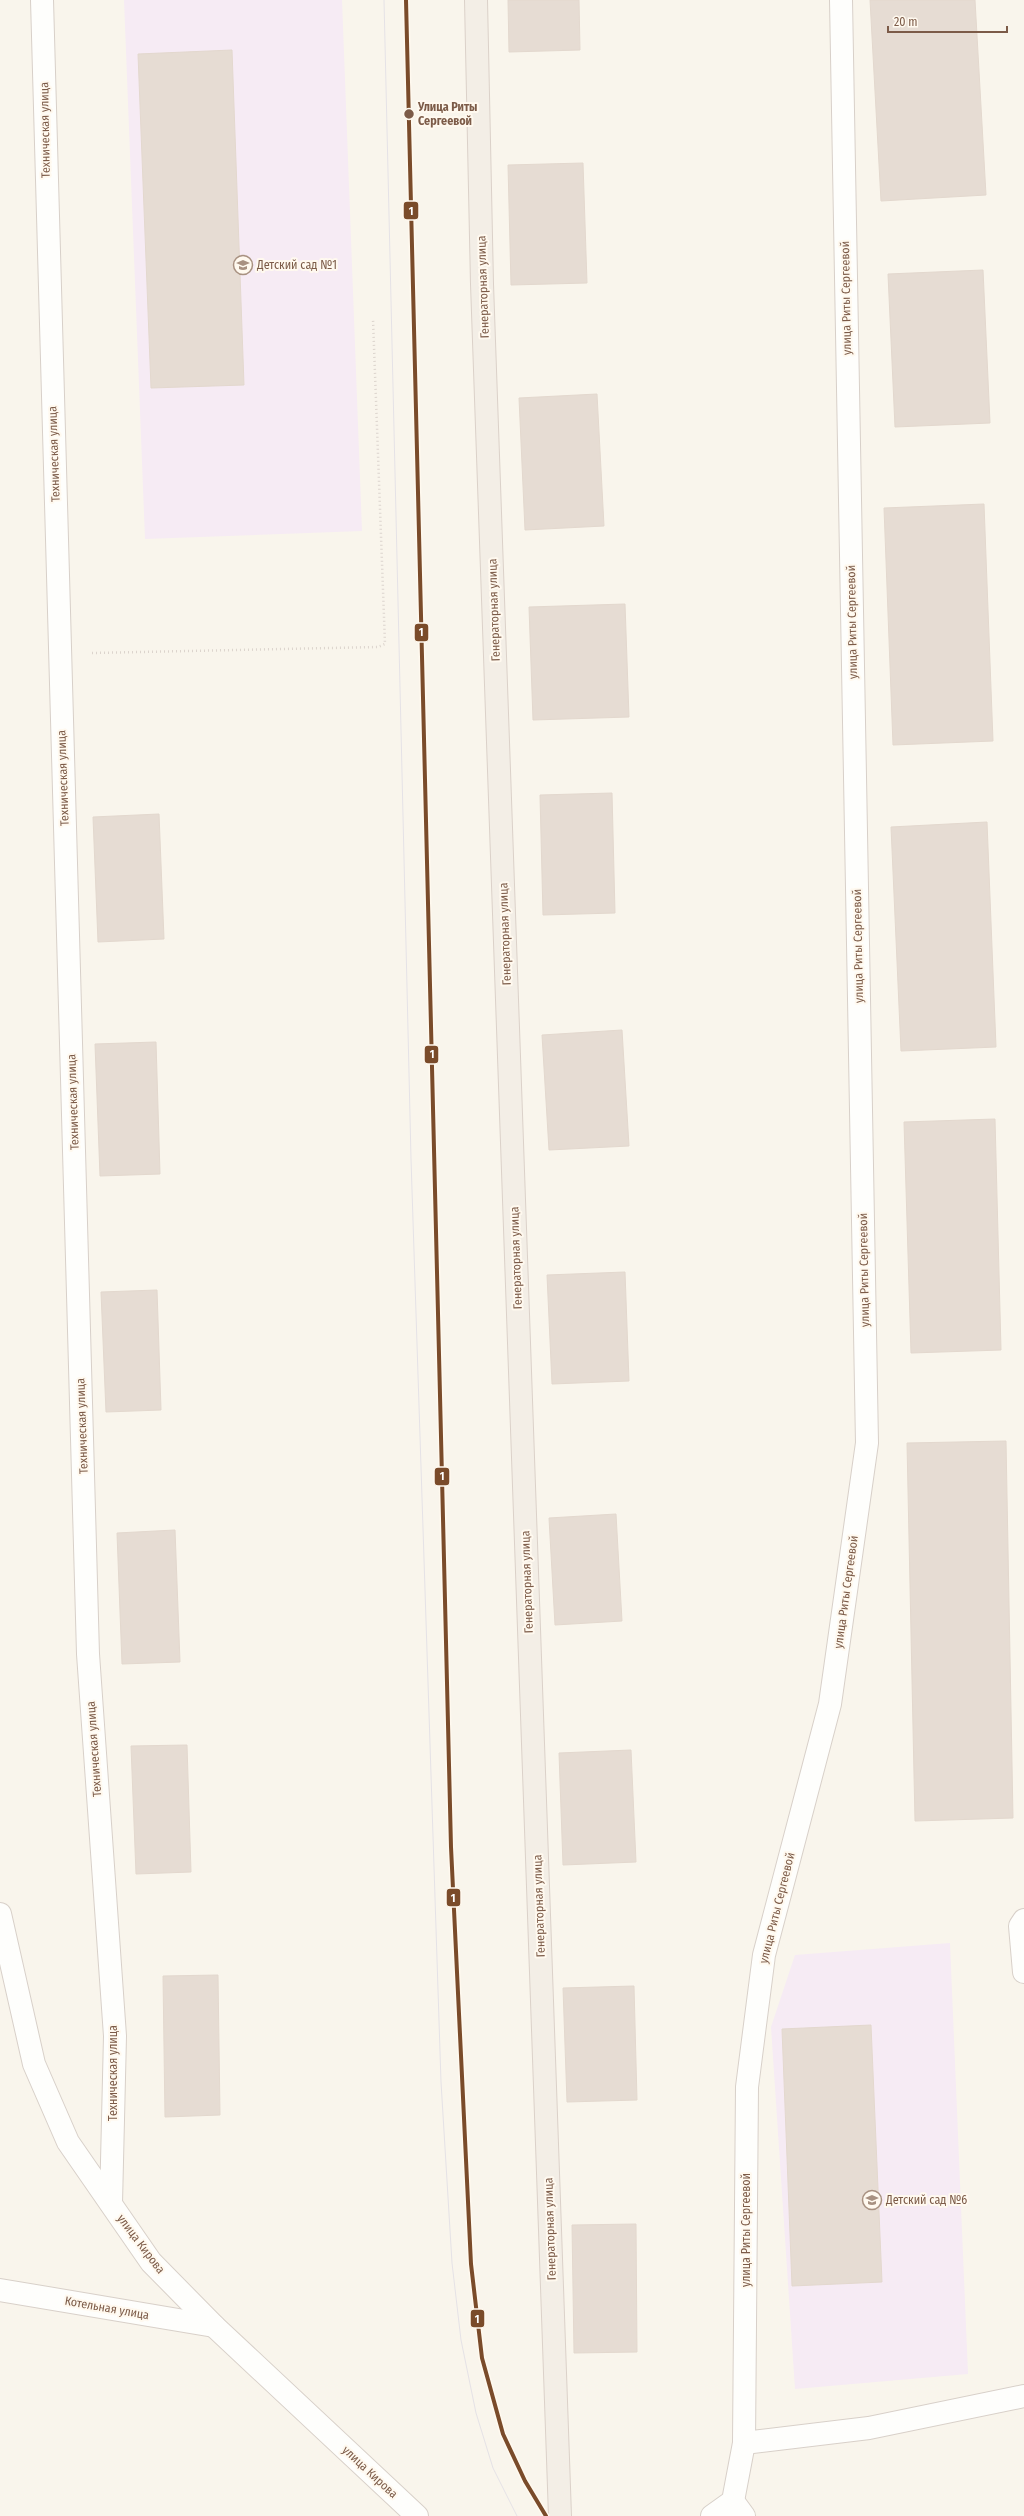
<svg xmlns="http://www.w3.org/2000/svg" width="1024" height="2516" viewBox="0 0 1024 2516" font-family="'Fira Sans Condensed',sans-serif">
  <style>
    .education { fill: #f6ebf4 }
    .building { fill: #e6dcd3; stroke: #e3d8ce }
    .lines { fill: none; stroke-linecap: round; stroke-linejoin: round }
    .minor-casing { stroke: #d8d0c9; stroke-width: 24 }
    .major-casing { stroke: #dbd1c9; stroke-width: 24 }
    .path { stroke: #dcd4cd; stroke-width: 2.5; stroke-dasharray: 1 3; stroke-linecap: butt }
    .minor { stroke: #fefefc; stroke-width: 22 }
    .major { stroke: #f3eee6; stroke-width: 22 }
    .tram { stroke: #e5e2e6; stroke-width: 1 }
    .tram-1-casing { stroke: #fff9ef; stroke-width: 7 }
    .tram-1 { stroke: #7a4b2a; stroke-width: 4 }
    .stop-dot { fill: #7c5b48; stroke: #fff9ef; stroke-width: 1.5 }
    .labels { text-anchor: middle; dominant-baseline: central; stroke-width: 4; stroke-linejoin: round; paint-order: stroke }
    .stop-label { font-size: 12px; font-weight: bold; fill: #7c5b48; stroke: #fff9ef; text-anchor: start }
    .street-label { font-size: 12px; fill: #7c5b48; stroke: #fff9ef }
    .poi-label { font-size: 12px; fill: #7c5b48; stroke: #fff9ef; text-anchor: start }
    .line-badge { stroke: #fff9ef; stroke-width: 1.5 }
    .badge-label { font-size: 11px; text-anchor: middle; font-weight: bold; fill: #fff }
  </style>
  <rect width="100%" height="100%" fill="#f9f5ec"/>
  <g class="education">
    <path d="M124 0H342L362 531 145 539Z"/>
    <path d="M950 1943 968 2374 795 2389 771 2027 795 1955Z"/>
  </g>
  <g class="building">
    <path d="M508 0H579L580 50 509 52Z"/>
    <path d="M870 0H975L986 195 881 201Z"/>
    <path d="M232 50 244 385 151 388 138 54Z"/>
    <path d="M583 163 587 283 511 285 508 165Z"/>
    <path d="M983 270 990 423 895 427 888 274Z"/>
    <path d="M597 394 604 526 525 530 519 398Z"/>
    <path d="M984 504 993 741 893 745 884 508Z"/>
    <path d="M625 604 629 717 533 720 529 607Z"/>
    <path d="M612 793 615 913 543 915 540 795Z"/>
    <path d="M159 814 164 939 98 942 93 817Z"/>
    <path d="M987 822 996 1047 901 1051 891 827Z"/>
    <path d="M622 1030 629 1146 549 1150 542 1035Z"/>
    <path d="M156 1042 160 1174 100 1176 95 1044Z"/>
    <path d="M995 1119 1001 1350 911 1353 904 1122Z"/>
    <path d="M625 1272 629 1381 552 1384 547 1275Z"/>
    <path d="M157 1290 161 1410 106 1412 101 1292Z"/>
    <path d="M1006 1441 1013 1818 915 1821 907 1443Z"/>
    <path d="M616 1514 622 1621 555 1625 549 1518Z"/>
    <path d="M175 1530 180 1662 122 1664 117 1533Z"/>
    <path d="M187 1745 191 1872 136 1874 131 1746Z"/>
    <path d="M631 1750 636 1862 563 1865 559 1753Z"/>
    <path d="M218 1975 220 2115 165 2117 163 1976Z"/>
    <path d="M634 1986 637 2100 567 2102 563 1988Z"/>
    <path d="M871 2025 882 2282 792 2286 782 2029Z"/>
    <path d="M636 2224 637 2352 574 2353 572 2225Z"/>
  </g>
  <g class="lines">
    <defs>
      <g id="minor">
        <path d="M42 0 88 1654 115 2036 111 2203"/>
        <path d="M0 1914 34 2064 68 2142 151 2262 214 2326 417 2516"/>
        <path d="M1024 1920 1020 1926 1024 1972"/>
        <path d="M0 2290 214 2326"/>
        <path d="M744 2443 869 2428 1024 2396"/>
        <path d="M733 2501 744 2516"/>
        <path d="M712 2516 733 2501 744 2443 747 2087 764 1955 830 1704 867 1443 841 0"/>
      </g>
      <path id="major" d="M476 0 482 284 560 2516"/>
    </defs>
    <use href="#minor" class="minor-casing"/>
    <use href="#major" class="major-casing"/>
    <path class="path" d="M92 653 378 647 385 644 373 319"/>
    <use href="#minor" class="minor"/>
    <use href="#major" class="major"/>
    <path class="tram" d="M384 0 411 1159 441 2082 452 2263 461 2340 476 2413 493 2468 517 2516"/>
    <defs>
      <path id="tram-1" d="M406 0 451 1847 471 2264 482 2358 503 2434 525 2481 546 2516"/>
    </defs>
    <use href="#tram-1" class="tram-1-casing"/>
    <use href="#tram-1" class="tram-1"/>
  </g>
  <defs>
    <symbol id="school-ring" viewBox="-11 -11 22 22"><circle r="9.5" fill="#fff9ef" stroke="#a89181" stroke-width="1.5"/><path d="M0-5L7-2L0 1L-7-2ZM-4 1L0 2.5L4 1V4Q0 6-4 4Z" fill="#a89181"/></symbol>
  </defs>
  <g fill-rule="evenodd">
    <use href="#school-ring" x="232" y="254" width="22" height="22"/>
    <use href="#school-ring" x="861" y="2189" width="22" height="22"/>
  </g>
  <circle class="stop-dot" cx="409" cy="114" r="5.5"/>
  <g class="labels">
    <g class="stop-label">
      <text x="418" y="107">Улица Риты<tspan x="418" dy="14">Сергеевой</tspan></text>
    </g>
    <g class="street-label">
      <text transform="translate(45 130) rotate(-91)">Техническая улица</text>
      <text transform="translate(483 287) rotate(-92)">Генераторная улица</text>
      <text transform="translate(846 298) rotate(-91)">улица Риты Сергеевой</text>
      <text transform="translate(54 454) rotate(-92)">Техническая улица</text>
      <text transform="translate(494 610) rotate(-92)">Генераторная улица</text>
      <text transform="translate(852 622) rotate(-91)">улица Риты Сергеевой</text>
      <text transform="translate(63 778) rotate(-92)">Техническая улица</text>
      <text transform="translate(505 934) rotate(-92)">Генераторная улица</text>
      <text transform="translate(858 946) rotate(-91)">улица Риты Сергеевой</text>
      <text transform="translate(73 1102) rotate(-92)">Техническая улица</text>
      <text transform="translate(516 1258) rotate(-92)">Генераторная улица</text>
      <text transform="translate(864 1270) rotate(-91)">улица Риты Сергеевой</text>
      <text transform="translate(82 1426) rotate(-92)">Техническая улица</text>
      <text transform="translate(527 1582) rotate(-92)">Генераторная улица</text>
      <text transform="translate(846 1592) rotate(-82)">улица Риты Сергеевой</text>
      <text transform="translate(94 1749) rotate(-94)">Техническая улица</text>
      <text transform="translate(539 1906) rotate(-92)">Генераторная улица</text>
      <text transform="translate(777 1908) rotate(-76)">улица Риты Сергеевой</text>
      <text transform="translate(113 2073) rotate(-90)">Техническая улица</text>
      <text transform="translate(550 2229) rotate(-92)">Генераторная улица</text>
      <text transform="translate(746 2230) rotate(-90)">улица Риты Сергеевой</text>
      <text transform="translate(141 2244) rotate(53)">улица Кирова</text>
      <text transform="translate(107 2308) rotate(10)">Котельная улица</text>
      <text transform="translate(370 2472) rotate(43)">улица Кирова</text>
    </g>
    <g class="poi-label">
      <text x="257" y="265">Детский сад №1</text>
      <text x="886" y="2200">Детский сад №6</text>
    </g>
  </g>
  <g class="line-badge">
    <rect x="403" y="201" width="16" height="19" rx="4" fill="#7a4b2a"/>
    <rect x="414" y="623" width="15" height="19" rx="4" fill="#7a4b2a"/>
    <rect x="424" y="1045" width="15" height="19" rx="4" fill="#7a4b2a"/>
    <rect x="434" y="1467" width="16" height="19" rx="4" fill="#7a4b2a"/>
    <rect x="446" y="1888" width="15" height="19" rx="4" fill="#7a4b2a"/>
    <rect x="470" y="2309" width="15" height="19" rx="4" fill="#7a4b2a"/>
  </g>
  <g class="badge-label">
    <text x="411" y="215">1</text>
    <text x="421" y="636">1</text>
    <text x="432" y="1058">1</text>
    <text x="442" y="1480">1</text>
    <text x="453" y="1902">1</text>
    <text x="477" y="2323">1</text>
  </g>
  <path d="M888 26v6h119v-6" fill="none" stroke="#7c5b48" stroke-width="2"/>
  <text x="894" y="26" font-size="12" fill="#7c5b48" stroke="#fff9ef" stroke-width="3" paint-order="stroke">20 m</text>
</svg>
